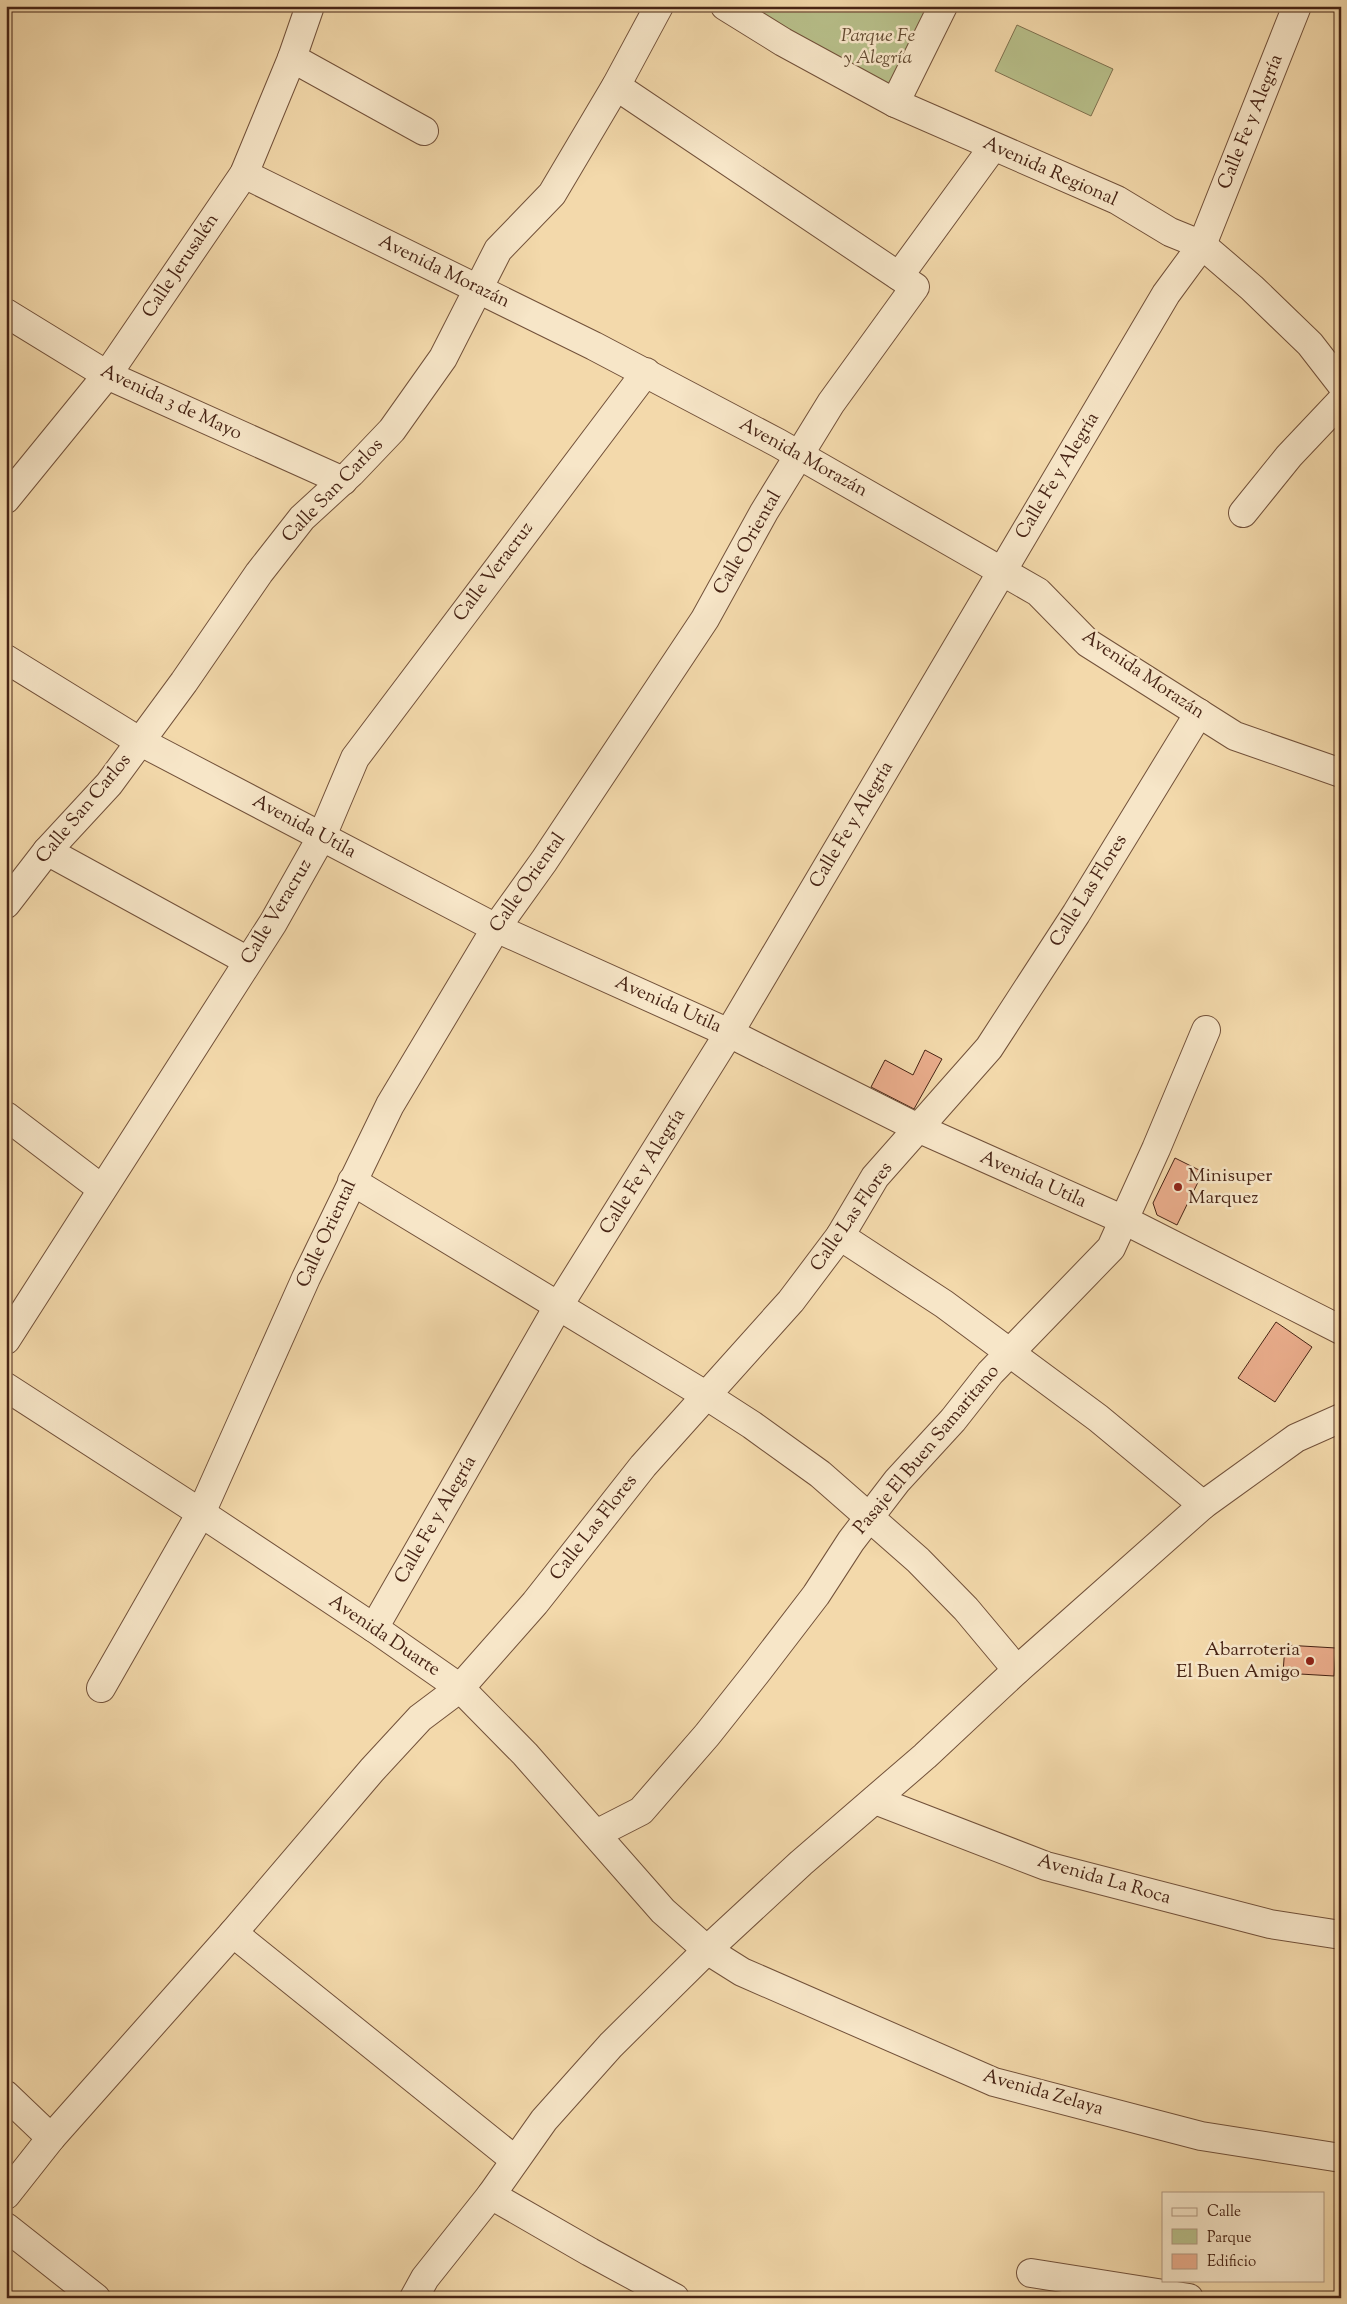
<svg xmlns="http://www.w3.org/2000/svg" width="1347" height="2304" viewBox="0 0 1347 2304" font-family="'Sorts Mill Goudy',serif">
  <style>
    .green { fill: #b8c08b; stroke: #807250 }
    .building { fill: #eaad8c; stroke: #472415 }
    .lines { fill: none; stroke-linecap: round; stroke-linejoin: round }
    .minor-casing { stroke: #72513a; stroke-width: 30 }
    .minor { stroke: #f7e6c8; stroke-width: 28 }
    .poi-dot { fill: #8f2418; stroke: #f7e6c8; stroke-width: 2 }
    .labels { text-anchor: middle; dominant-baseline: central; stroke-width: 5; stroke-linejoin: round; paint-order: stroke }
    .park-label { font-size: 19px; font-style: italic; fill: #634b32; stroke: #f7e6c8 }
    .street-label { font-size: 19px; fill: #472415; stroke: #f7e6c8 }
    .poi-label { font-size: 19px; fill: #472415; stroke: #f7e6c8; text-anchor: start }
  </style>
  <rect width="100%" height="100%" fill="#f3d9ab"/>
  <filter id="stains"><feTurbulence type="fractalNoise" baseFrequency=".004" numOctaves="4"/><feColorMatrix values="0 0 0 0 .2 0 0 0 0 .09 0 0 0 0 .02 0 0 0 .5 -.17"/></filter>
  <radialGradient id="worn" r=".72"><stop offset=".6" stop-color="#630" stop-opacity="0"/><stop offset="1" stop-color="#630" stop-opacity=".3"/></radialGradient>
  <g class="green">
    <path d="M729 6H945L895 103Z"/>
    <path d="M1017 25 1113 69 1091 116 995 71Z"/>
  </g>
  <g class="building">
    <path d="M925 1050 942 1059 914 1109 871 1087 885 1060 913 1075Z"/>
    <path d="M1175 1158 1203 1172 1177 1225 1157 1215 1153 1203Z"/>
    <path d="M1276 1322 1312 1347 1275 1402 1238 1378Z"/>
    <path d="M1285 1645 1336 1648 1334 1676 1283 1673Z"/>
  </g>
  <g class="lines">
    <defs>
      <g id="minor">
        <path d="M725 6 783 42 895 103 1117 200 1170 232 1202 245 1252 288 1310 344 1341 384"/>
        <path d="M292 58 424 131"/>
        <path d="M895 103 943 6"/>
        <path d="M244 174 594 346 778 443 1038 592 1088 643 1235 736 1341 773"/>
        <path d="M899 276 993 147"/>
        <path d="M6 313 107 375 343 481"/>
        <path d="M6 499 107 375 244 174 292 58 310 6"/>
        <path d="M1243 513 1289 456 1341 401"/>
        <path d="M6 659 139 741 496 928 729 1033 920 1129 1124 1220 1341 1330"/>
        <path d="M47 851 248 961"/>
        <path d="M6 904 47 851 109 784 184 682 259 573 302 518 351 473 392 430 443 358 498 250 552 194 616 86 659 6"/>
        <path d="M6 1116 102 1189"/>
        <path d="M352 1181 707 1396 752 1425 820 1474 918 1560 966 1609 1017 1670"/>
        <path d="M840 1236 944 1304 1098 1418 1203 1505"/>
        <path d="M6 1340 273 923 322 836 355 758 646 372"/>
        <path d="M6 1387 201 1513 374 1628 460 1688 525 1754 663 1911 707 1950 742 1972 994 2082 1201 2136 1341 2158"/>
        <path d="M374 1628 559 1305 729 1033 1166 294 1202 245 1297 6"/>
        <path d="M101 1688 201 1513 306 1278 390 1105 496 928 544 861 705 619 764 512 831 403 915 287 616 86"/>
        <path d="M875 1800 1046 1866 1270 1924 1341 1935"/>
        <path d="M596 1834 641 1811 707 1735 757 1672 816 1595 851 1541 897 1481 953 1420 990 1373 1111 1248 1156 1149 1206 1030"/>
        <path d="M233 1933 515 2160"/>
        <path d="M6 2095 51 2138"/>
        <path d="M6 2195 51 2138 233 1933 372 1770 420 1718 460 1688 535 1603 643 1466 791 1301 840 1236 875 1177 989 1048 1076 914 1199 713"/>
        <path d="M491 2195 590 2252 675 2298"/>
        <path d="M6 2227 96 2298"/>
        <path d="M1031 2273 1189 2298"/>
        <path d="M414 2298 425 2278 491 2195 544 2120 611 2045 707 1950 801 1863 925 1756 1017 1670 1203 1505 1296 1438 1341 1418"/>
      </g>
    </defs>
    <use href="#minor" class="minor-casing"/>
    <use href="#minor" class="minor"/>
  </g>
  <g class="poi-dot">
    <circle cx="1178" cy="1187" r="5"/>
    <circle cx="1310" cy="1661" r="5"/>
  </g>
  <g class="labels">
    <g class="park-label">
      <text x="878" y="36">Parque Fe<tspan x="878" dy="22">y Alegría</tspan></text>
    </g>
    <g class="street-label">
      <text transform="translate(1251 122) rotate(-68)">Calle Fe y Alegría</text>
      <text transform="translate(1050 172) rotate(24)">Avenida Regional</text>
      <text transform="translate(181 266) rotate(-56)">Calle Jerusalén</text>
      <text transform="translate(444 272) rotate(26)">Avenida Morazán</text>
      <text transform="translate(171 403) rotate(25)">Avenida 3 de Mayo</text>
      <text transform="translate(803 458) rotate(29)">Avenida Morazán</text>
      <text transform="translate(1058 476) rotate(-59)">Calle Fe y Alegría</text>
      <text transform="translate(333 491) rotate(-46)">Calle San Carlos</text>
      <text transform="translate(748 543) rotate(-60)">Calle Oriental</text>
      <text transform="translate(494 572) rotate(-53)">Calle Veracruz</text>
      <text transform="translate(1143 675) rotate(34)">Avenida Morazán</text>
      <text transform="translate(84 809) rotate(-50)">Calle San Carlos</text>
      <text transform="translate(852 825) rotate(-59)">Calle Fe y Alegría</text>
      <text transform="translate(304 827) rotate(28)">Avenida Utila</text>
      <text transform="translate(528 883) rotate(-55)">Calle Oriental</text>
      <text transform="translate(1089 891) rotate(-58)">Calle Las Flores</text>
      <text transform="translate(277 912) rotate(-59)">Calle Veracruz</text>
      <text transform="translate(668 1005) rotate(24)">Avenida Utila</text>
      <text transform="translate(643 1172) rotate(-58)">Calle Fe y Alegría</text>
      <text transform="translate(1033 1180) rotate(24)">Avenida Utila</text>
      <text transform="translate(852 1217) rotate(-55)">Calle Las Flores</text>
      <text transform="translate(327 1234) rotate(-65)">Calle Oriental</text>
      <text transform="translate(927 1450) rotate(-50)">Pasaje El Buen Samaritano</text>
      <text transform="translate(436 1520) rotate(-60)">Calle Fe y Alegría</text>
      <text transform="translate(594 1528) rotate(-52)">Calle Las Flores</text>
      <text transform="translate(384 1636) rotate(34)">Avenida Duarte</text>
      <text transform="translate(1104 1880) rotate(16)">Avenida La Roca</text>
      <text transform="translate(1043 2093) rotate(16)">Avenida Zelaya</text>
    </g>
    <g class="poi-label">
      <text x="1188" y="1176">Minisuper<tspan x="1188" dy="22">Marquez</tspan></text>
      <text x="1300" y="1650" text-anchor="end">Abarroteria<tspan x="1300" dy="22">El Buen Amigo</tspan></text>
    </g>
  </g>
  <rect width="1347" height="2304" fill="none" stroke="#f3d9ab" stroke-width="25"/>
  <rect x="8" y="8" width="1332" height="2289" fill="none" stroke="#472415" stroke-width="2.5"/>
  <rect x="12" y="12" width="1322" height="2279" fill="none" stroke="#472415"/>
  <rect x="1162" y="2192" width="162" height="90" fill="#f7e6c8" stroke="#b19880"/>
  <rect x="1172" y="2208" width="25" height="8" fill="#f7e6c8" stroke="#b19880"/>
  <text x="1207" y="2216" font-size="15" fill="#472415">Calle</text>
  <rect x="1172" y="2229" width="25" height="15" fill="#b8c08b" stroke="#b19880"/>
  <text x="1207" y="2242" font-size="15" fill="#472415">Parque</text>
  <rect x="1172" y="2254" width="25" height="15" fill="#eaad8c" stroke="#b19880"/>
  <text x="1207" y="2266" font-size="15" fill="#472415">Edificio</text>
  <rect width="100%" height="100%" filter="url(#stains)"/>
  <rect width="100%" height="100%" fill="url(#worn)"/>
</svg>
